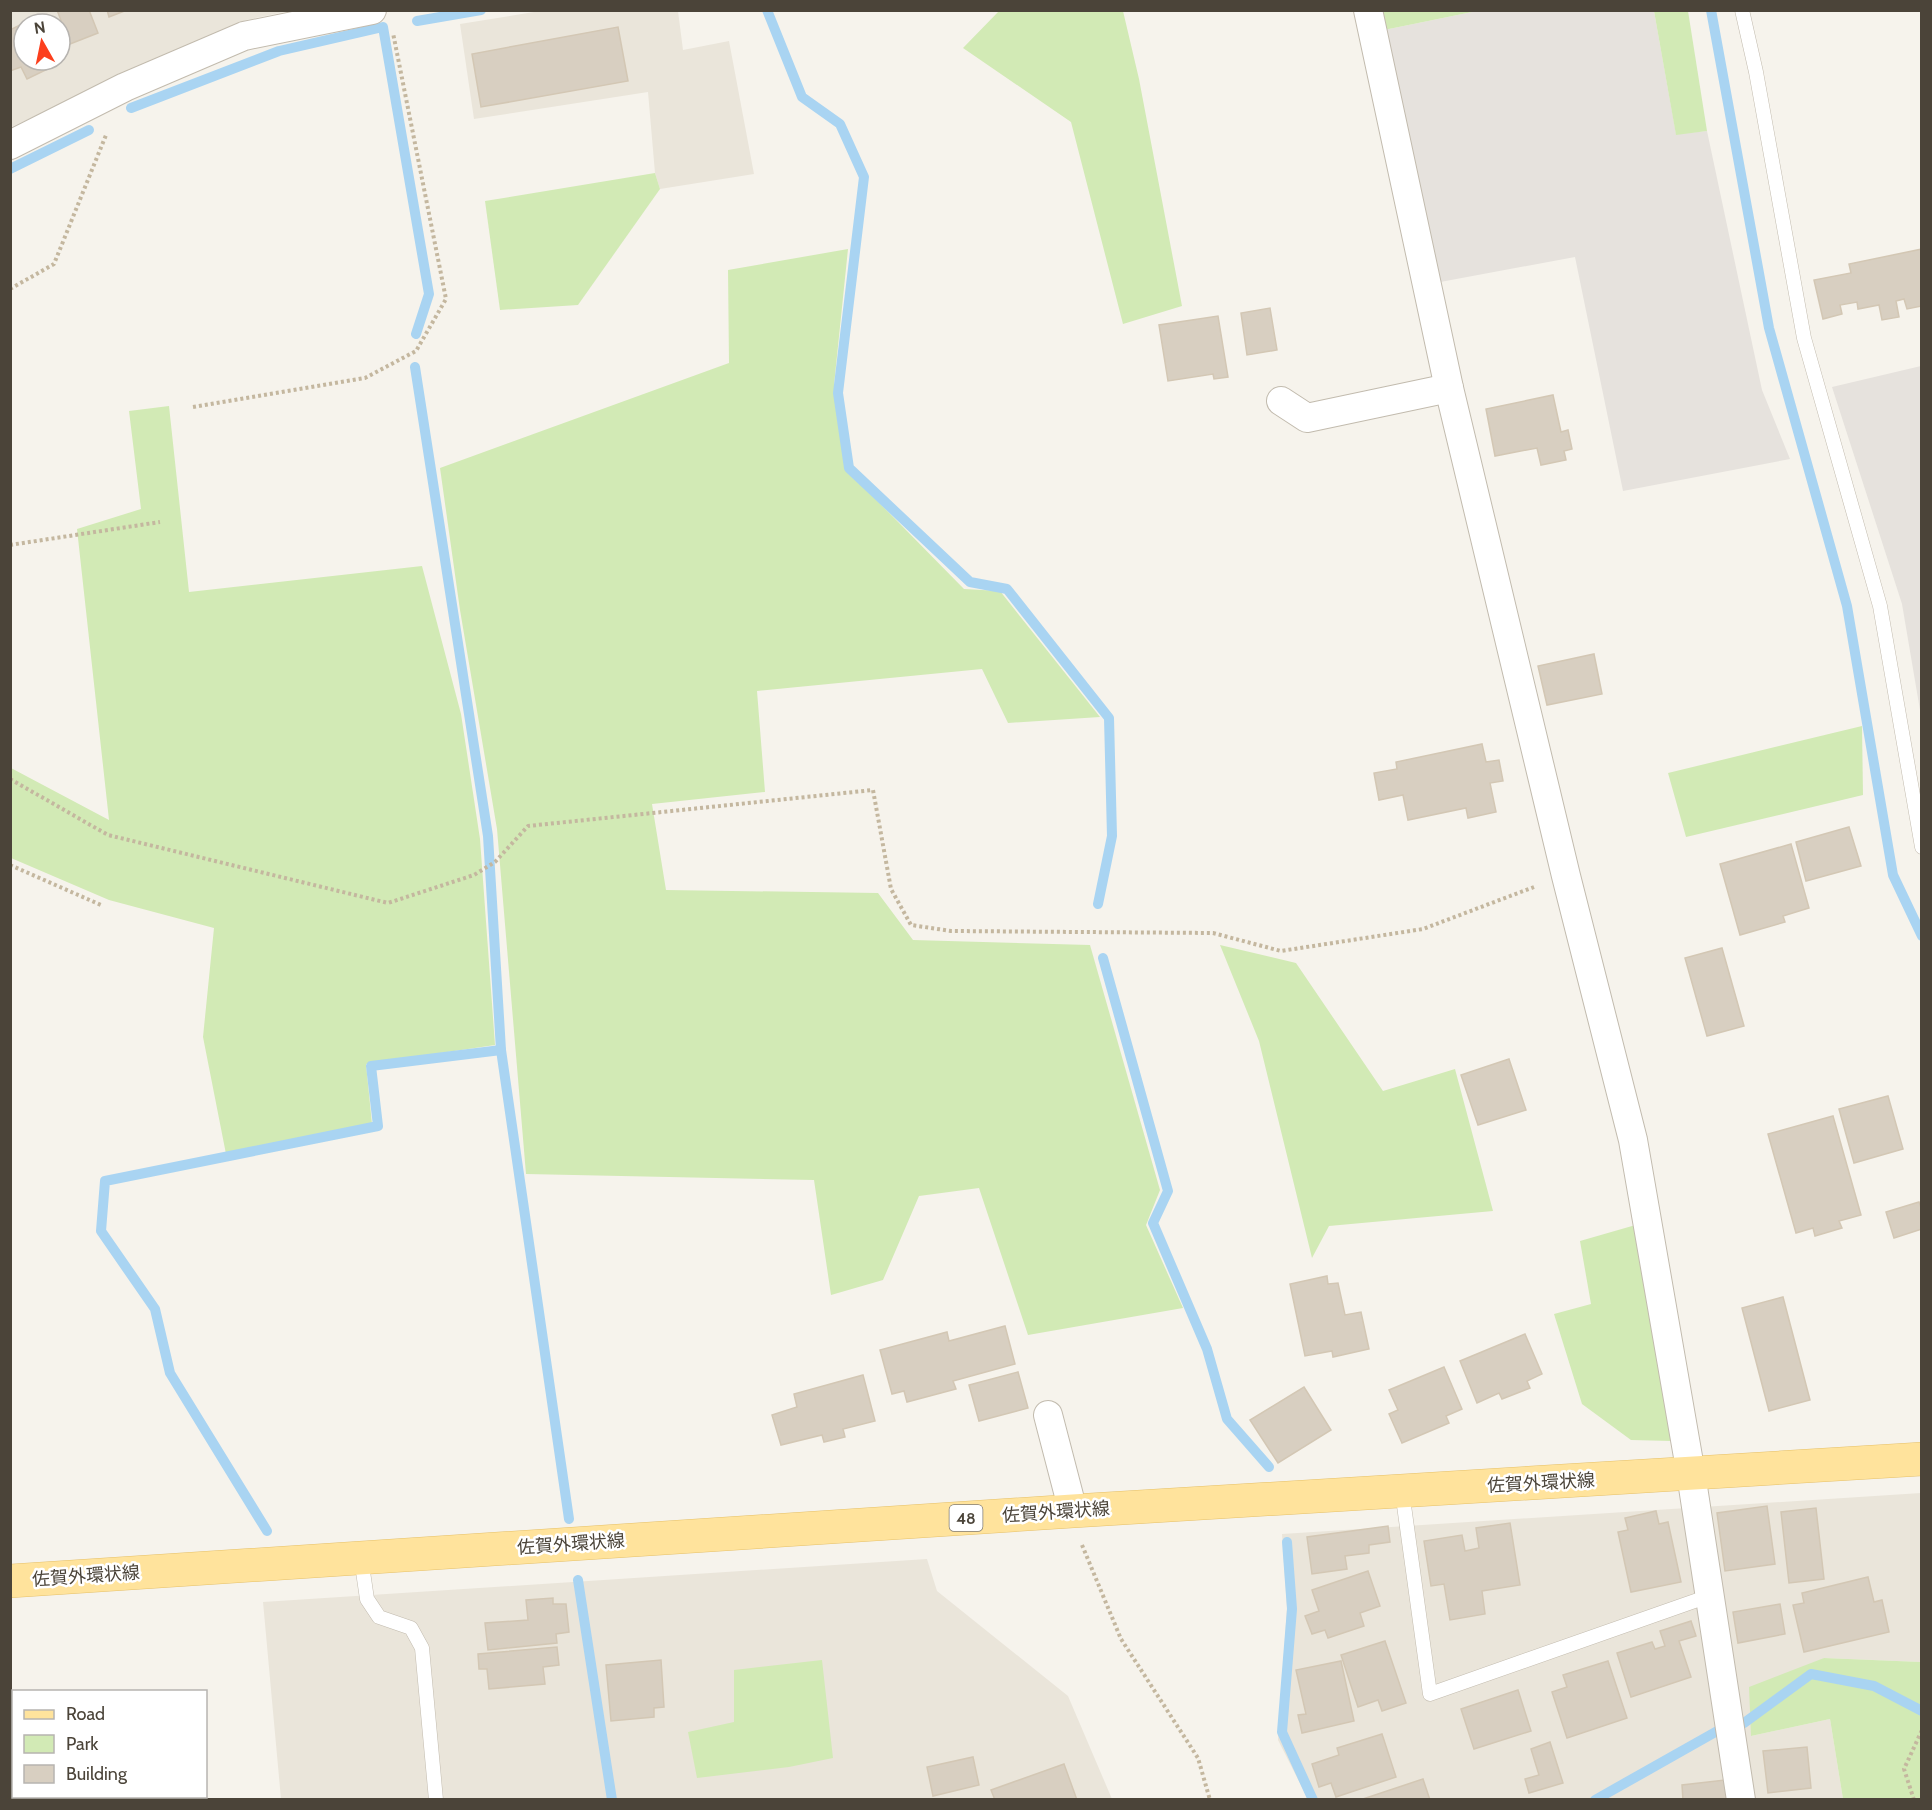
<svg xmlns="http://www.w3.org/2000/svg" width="1932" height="1810" viewBox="0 0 1932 1810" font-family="Cabin,'Noto Sans JP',sans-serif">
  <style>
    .residential { fill: #eae5da; fill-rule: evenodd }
    .industrial { fill: #e6e2dd }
    .green { fill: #d2eab5 }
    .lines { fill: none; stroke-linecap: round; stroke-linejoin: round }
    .stream { stroke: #a9d4f2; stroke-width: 10 }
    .building { fill: #d8cfc1; stroke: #d3c7b4; stroke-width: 1.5 }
    .service-casing { stroke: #c2bbae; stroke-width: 15 }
    .minor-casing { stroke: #c2bbae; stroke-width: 30 }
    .primary-casing { stroke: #e6c16a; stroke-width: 34 }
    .path { stroke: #c4b79f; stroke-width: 4; stroke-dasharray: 3 3; stroke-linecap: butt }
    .service { stroke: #fff; stroke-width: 14 }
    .minor { stroke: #fff; stroke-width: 28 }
    .primary { stroke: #ffe39c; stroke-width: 33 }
    .labels { text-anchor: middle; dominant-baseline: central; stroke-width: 5; stroke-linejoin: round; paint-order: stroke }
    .shield { fill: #fff; stroke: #817c74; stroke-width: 1.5 }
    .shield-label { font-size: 16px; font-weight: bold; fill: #4b4439 }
    .street-label { font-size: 18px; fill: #4b4439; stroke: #fff }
  </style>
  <rect width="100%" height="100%" fill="#f6f3ec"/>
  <g class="residential">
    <path d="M10 11H289L246 20 11 127ZM24 24H60V60H24Z"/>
    <path d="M540 11H678L683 50 729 41 754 174 660 189 655 173 648 92 474 119 460 24Z"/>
    <path d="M1921 1493V1662L1824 1658 1751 1736 1830 1719 1843 1799H1308L1278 1740 1287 1608 1282 1534Z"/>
    <path d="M927 1559 937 1591 1068 1696 1112 1799H281L263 1602Z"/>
  </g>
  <g class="industrial">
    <path d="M1477 11H1654L1676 134 1707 131 1762 390 1790 459 1623 491 1575 257 1435 283 1384 30Z"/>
    <path d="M1921 366H1922L1921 716 1902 604 1832 387Z"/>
  </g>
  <g class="green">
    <path d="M1379 10 1477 11 1384 30Z"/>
    <path d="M999 11H1123L1139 79 1182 306 1123 324 1071 122 963 48Z"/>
    <path d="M1654 11H1688L1707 131 1676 135Z"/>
    <path d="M655 173 660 189 578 305 500 310 485 201Z"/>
    <path d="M848 249 834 385 845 468 964 589 1000 591 1100 717 1008 723 982 669 757 691 765 792 652 804 666 890 878 893 913 940 1090 945 1160 1190 1146 1225 1183 1308 1028 1335 979 1188 919 1196 883 1280 831 1295 814 1180 526 1174 497 829 460 610 440 468 729 363 728 270Z"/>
    <path d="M169 406 189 592 422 566 461 714 480 839 495 1045 366 1064 372 1124 226 1154 203 1037 214 928 109 900 11 858V768L109 820 77 529 141 509 129 411Z"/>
    <path d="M1862 726 1863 795 1686 837 1668 773Z"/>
    <path d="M1220 945 1296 963 1383 1091 1455 1069 1493 1211 1329 1226 1312 1258 1259 1041Z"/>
    <path d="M1639 1224 1672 1441 1631 1440 1582 1404 1554 1314 1591 1304 1580 1241Z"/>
    <path d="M1824 1658 1921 1662V1799H1843L1830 1719 1751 1736 1749 1687Z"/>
    <path d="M822 1660 833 1758 789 1767 697 1778 688 1732 734 1722V1670Z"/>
  </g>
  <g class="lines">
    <g class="stream">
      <path d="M767 10 802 97 840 124 864 177 838 393 849 468 970 582 1007 589 1109 718 1112 836 1098 904"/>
      <path d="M1711 10 1769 328 1847 606 1893 875 1922 936"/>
      <path d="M417 21 481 10"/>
      <path d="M131 108 279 51 383 27 429 294 416 334"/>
      <path d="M10 169 89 130"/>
      <path d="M415 367 488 836 501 1050 569 1519"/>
      <path d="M1103 958 1168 1191 1153 1223 1207 1349 1227 1419 1269 1467"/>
      <path d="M267 1531 170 1373 155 1309 101 1231 105 1181 378 1126 371 1066 501 1050"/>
      <path d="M1287 1542 1292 1609 1282 1732 1313 1800"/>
      <path d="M578 1580 612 1800"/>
      <path d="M1744 1723 1811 1674 1874 1686 1922 1711"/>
      <path d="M1595 1800 1719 1730"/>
    </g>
  </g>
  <g class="building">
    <path d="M57 10H89L98 33 70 44Z"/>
    <path d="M107 10H127L109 17Z"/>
    <path d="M30 20 32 24H24V60H49L52 67 27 79 21 67 10 71V30Z"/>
    <path d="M618 27 628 81 481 107 472 54Z"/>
    <path d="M1922 249V306L1907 309 1904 299 1896 301 1899 317 1882 320 1879 305 1858 309 1857 302 1840 305 1842 314 1823 319 1814 280 1851 273 1849 264Z"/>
    <path d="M1270 308 1277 350 1247 355 1241 313Z"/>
    <path d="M1218 316 1228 377 1214 379 1213 374 1168 381 1159 325Z"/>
    <path d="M1553 395 1561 432 1568 430 1572 449 1564 451 1566 460 1541 465 1537 448 1495 456 1486 409Z"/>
    <path d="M1594 654 1602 694 1547 705 1538 666Z"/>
    <path d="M1482 744 1486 762 1499 760 1503 781 1490 783 1496 812 1468 818 1466 808 1408 820 1403 795 1379 800 1374 773 1397 769 1396 762Z"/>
    <path d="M1849 827 1861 866 1806 881 1796 842Z"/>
    <path d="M1791 844 1809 908 1783 916 1785 922 1740 935 1720 864Z"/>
    <path d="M1722 948 1744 1026 1707 1036 1685 958Z"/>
    <path d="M1509 1059 1526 1110 1478 1125 1461 1075Z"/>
    <path d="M1888 1096 1903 1149 1854 1163 1839 1109Z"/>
    <path d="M1833 1116 1861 1215 1839 1221 1842 1228 1815 1236 1813 1228 1796 1233 1768 1134Z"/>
    <path d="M1919 1202 1922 1210V1229L1894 1238 1886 1212Z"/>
    <path d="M1327 1276 1328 1284 1338 1283 1345 1315 1361 1312 1369 1349 1333 1357 1332 1351 1305 1356 1290 1284Z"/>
    <path d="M1783 1297 1810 1400 1769 1411 1742 1308Z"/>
    <path d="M1005 1326 1015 1364 953 1381 956 1389 907 1402 904 1391 892 1394 880 1350 947 1332 949 1341Z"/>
    <path d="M1525 1334 1542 1374 1527 1381 1530 1388 1502 1399 1499 1393 1477 1403 1460 1361Z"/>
    <path d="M1444 1367 1462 1409 1446 1416 1449 1423 1402 1443 1389 1414 1398 1410 1389 1390Z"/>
    <path d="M1018 1372 1028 1408 979 1421 969 1385Z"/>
    <path d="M863 1375 875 1421 843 1429 845 1437 824 1442 822 1435 781 1445 772 1415 797 1407 794 1394Z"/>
    <path d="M1304 1387 1331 1430 1278 1463 1250 1420Z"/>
    <path d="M1767 1506 1775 1564 1725 1571 1717 1513Z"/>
    <path d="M1816 1508 1824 1579 1789 1583 1781 1512Z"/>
    <path d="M1656 1511 1659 1524 1668 1522 1681 1582 1631 1592 1618 1532 1628 1530 1625 1518Z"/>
    <path d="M1510 1523 1520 1585 1482 1591 1485 1614 1450 1620 1444 1584 1431 1586 1424 1541 1462 1535 1465 1551 1479 1548 1476 1528Z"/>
    <path d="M1388 1526 1390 1542 1369 1545V1553L1345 1556 1347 1569 1312 1574 1307 1537Z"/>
    <path d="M1368 1571 1380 1606 1360 1613 1364 1626 1328 1638 1325 1630 1312 1634 1305 1616 1319 1611 1312 1590Z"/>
    <path d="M1868 1577 1874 1602 1882 1600 1889 1632 1804 1652 1793 1605 1804 1603 1802 1593Z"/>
    <path d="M553 1598V1604H566L569 1632 556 1634 557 1643 488 1650 485 1623 528 1620 526 1600Z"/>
    <path d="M1780 1604 1785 1634 1738 1643 1733 1612Z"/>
    <path d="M1691 1621 1696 1636 1679 1641 1691 1677 1631 1697 1617 1653 1652 1642 1655 1649 1665 1646 1660 1631Z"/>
    <path d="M1385 1641 1406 1703 1382 1711 1378 1700 1358 1707 1341 1655Z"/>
    <path d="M557 1647 559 1665 543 1667 545 1684 489 1689 487 1669H479L478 1654Z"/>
    <path d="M661 1660 664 1707 654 1708V1717L611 1721 606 1665Z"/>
    <path d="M1341 1661 1354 1721 1302 1733 1298 1715 1306 1714 1296 1670Z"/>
    <path d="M1608 1661 1627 1718 1567 1738 1552 1692 1567 1687 1563 1675Z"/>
    <path d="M1518 1690 1531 1731 1474 1749 1461 1709Z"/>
    <path d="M1382 1734 1396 1777 1336 1797 1331 1783 1319 1787 1312 1764 1339 1755 1337 1748Z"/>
    <path d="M1550 1742 1563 1783 1529 1793 1525 1779 1539 1775 1531 1749Z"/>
    <path d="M1807 1747 1811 1788 1768 1793 1763 1751Z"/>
    <path d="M973 1757 979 1785 933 1796 927 1767Z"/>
    <path d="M1064 1764 1077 1800H995L991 1790Z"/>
    <path d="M1423 1779 1430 1800H1360Z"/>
    <path d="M1725 1780 1727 1800H1683L1682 1785Z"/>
  </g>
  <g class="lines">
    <defs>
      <g id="service">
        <path d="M1742 10 1756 72 1804 338 1880 606 1922 847"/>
        <path d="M1402 1491 1430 1694 1709 1596"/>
        <path d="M361 1558 367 1599 379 1617 411 1628 422 1648 436 1800"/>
      </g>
      <g id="minor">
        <path d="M1368 10 1449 388 1566 876 1633 1140 1691 1474 1741 1800"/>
        <path d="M10 145 125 87 244 36 372 10"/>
        <path d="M1281 401 1307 418 1449 388"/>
        <path d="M1048 1415 1073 1511"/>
      </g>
      <path id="primary" d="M10 1581 1073 1511 1922 1459"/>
    </defs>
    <use href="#service" class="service-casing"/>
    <use href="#minor" class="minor-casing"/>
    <use href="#primary" class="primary-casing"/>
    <g class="path">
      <path d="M10 289 54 264 106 135"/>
      <path d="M193 407 365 378 416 351 446 299 393 33"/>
      <path d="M10 545 160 522"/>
      <path d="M10 779 108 835 388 903 474 875 495 862 528 826 873 790 891 889 911 925 951 931 1213 933 1281 951 1423 929 1534 887"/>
      <path d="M10 865 101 905"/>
      <path d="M1082 1545 1121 1639 1198 1758 1210 1800"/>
      <path d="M1914 1800 1904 1769 1922 1730"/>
    </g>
    <use href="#service" class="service"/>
    <use href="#minor" class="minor"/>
    <use href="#primary" class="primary"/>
  </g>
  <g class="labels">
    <rect class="shield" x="949.5" y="1505" width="33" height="26" rx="4.5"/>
    <g class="shield-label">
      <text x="966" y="1518">48</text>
    </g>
    <g class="street-label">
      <text transform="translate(1541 1483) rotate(-3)">佐賀外環状線</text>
      <text transform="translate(1056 1512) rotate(-4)">佐賀外環状線</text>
      <text transform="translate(571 1544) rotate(-4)">佐賀外環状線</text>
      <text transform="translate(86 1576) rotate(-4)">佐賀外環状線</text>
    </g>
  </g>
  <rect width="1932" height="1810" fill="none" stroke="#4b4439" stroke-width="24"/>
  <rect x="12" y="1690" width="195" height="108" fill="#ffffff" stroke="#b7b4b0" stroke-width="1.5"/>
  <rect x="24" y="1710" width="30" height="9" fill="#ffe39c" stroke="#b7b4b0" stroke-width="1.5"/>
  <text x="66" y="1720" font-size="18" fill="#4b4439">Road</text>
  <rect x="24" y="1735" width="30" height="18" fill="#d2eab5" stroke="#b7b4b0" stroke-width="1.5"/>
  <text x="66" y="1750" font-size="18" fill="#4b4439">Park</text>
  <rect x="24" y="1765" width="30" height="18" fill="#d8cfc1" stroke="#b7b4b0" stroke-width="1.5"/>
  <text x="66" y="1780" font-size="18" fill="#4b4439">Building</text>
  <g transform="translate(42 42) rotate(351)"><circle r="28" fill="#ffffff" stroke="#b7b4b0" stroke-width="1.5"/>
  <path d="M0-4.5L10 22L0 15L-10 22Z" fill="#fc3f1d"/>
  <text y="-9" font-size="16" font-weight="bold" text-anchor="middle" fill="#4b4439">N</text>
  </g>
</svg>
